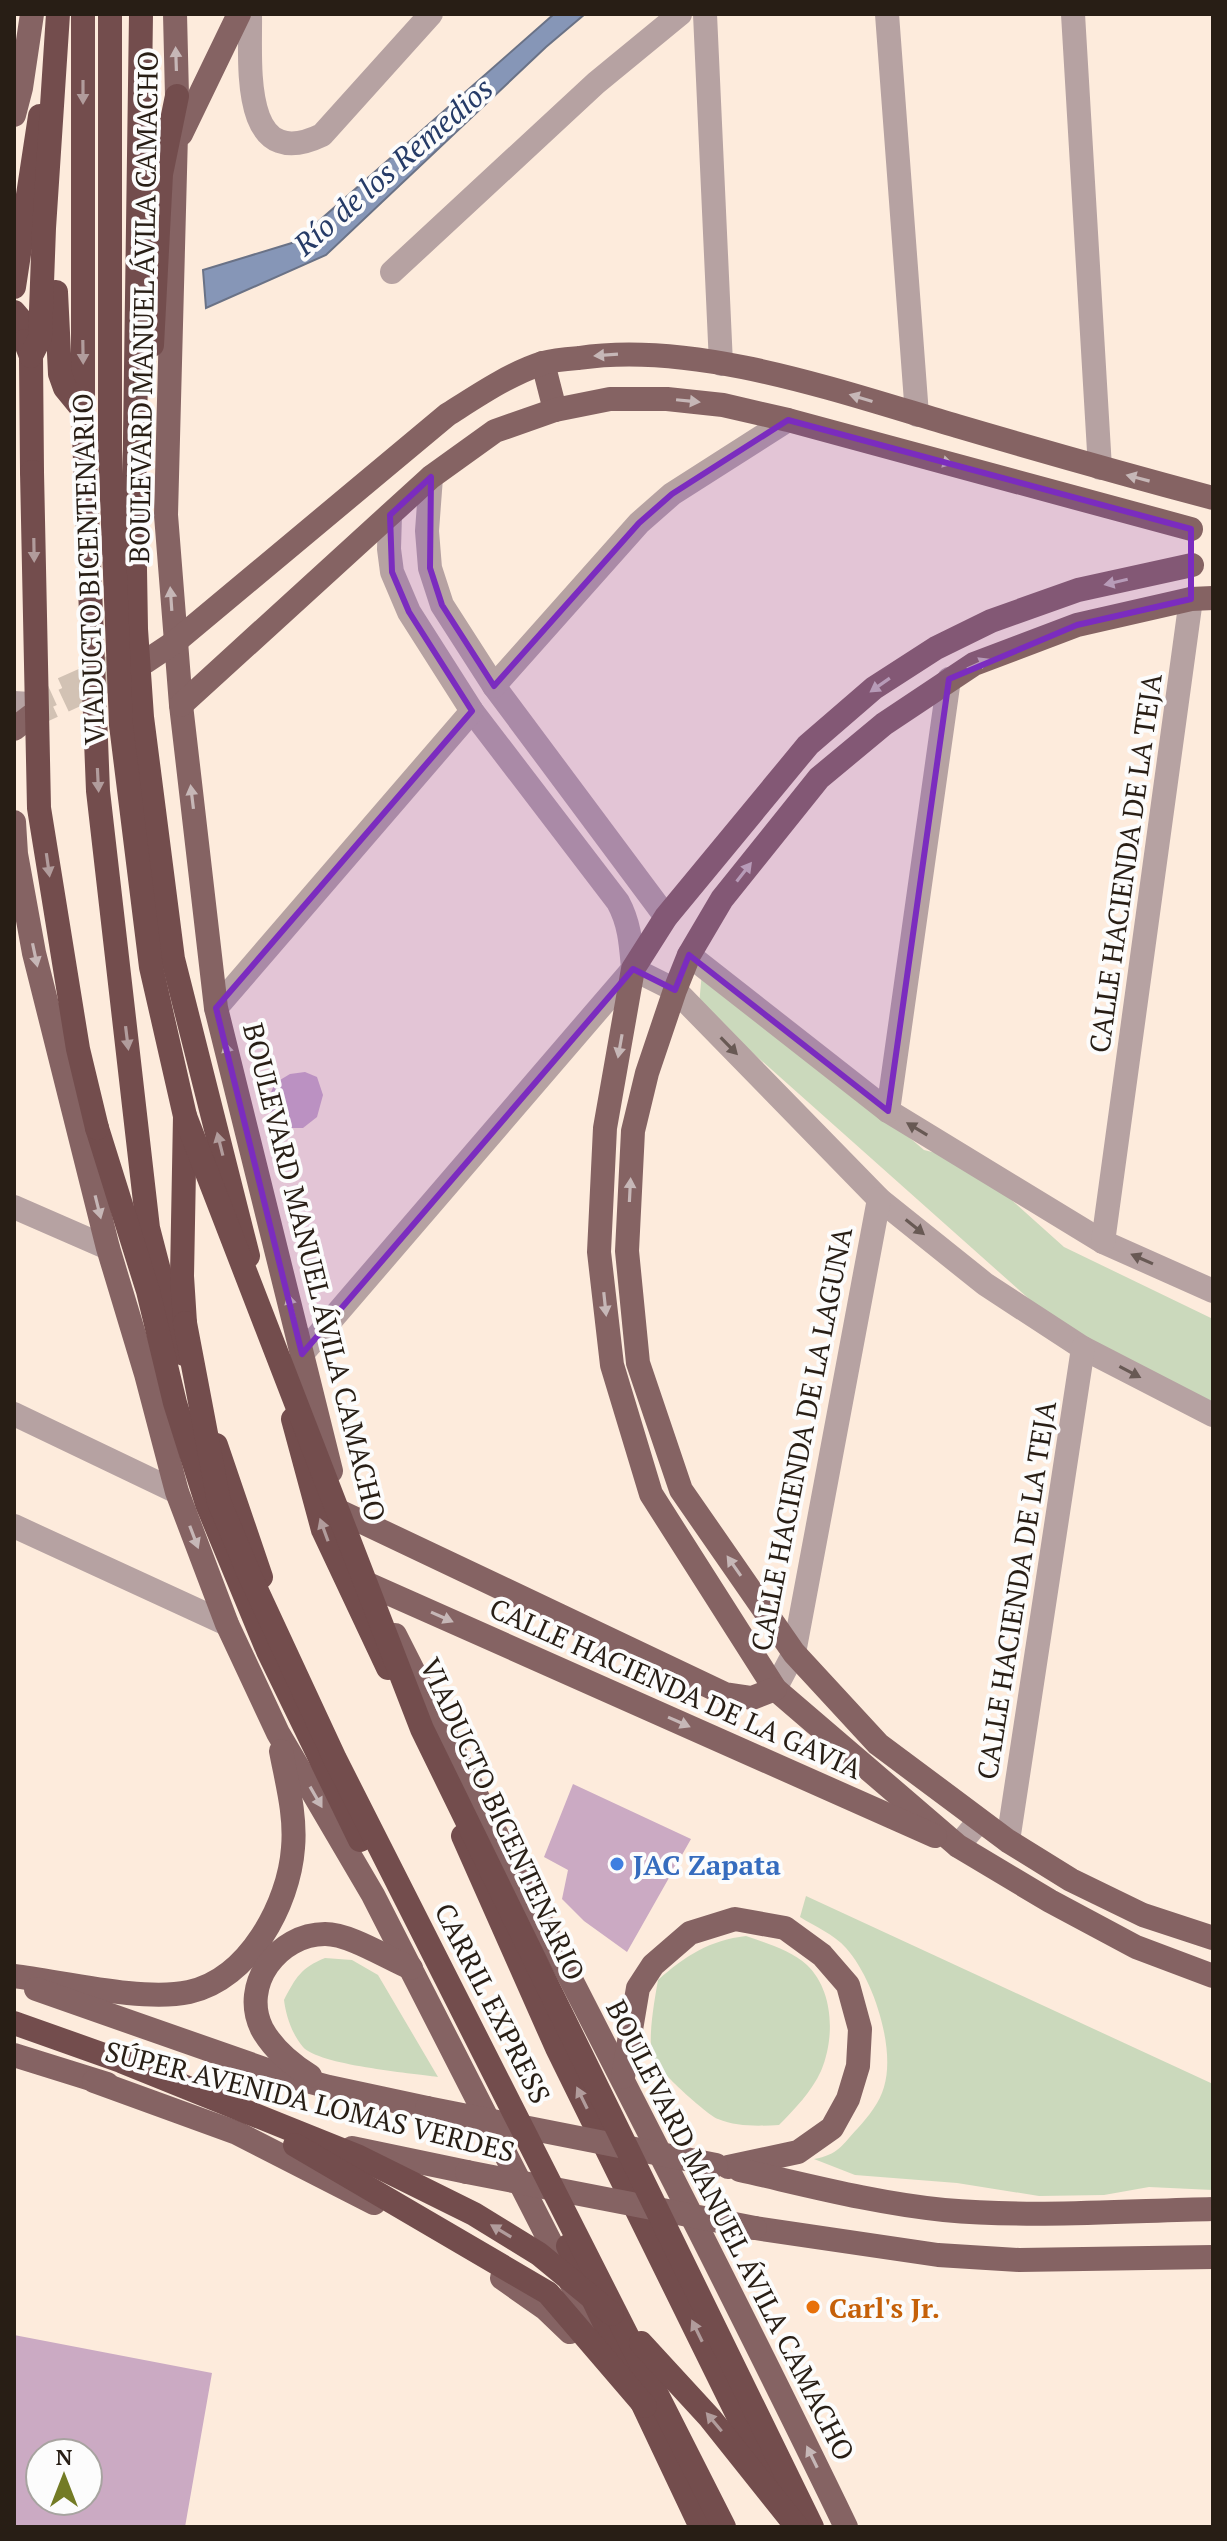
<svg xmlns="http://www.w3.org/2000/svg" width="1227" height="2541" viewBox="0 0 1227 2541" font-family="'PT Serif',serif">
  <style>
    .green { fill: #cbd9bc }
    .water { fill: #8696b7; stroke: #6a7286; stroke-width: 2 }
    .building { fill: #cbaac3; fill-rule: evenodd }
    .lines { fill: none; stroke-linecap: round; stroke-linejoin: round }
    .minor-tunnel { stroke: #d2c2b4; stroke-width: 24; stroke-dasharray: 24 12; stroke-linecap: butt }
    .major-tunnel { stroke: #d2c2b4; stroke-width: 24; stroke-dasharray: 24 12; stroke-linecap: butt }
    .minor { stroke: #b6a2a2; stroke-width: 24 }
    .major { stroke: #856363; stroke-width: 24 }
    .highway { stroke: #734d4d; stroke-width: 24 }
    .major-bridge { stroke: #856363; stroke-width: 24 }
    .highway-bridge { stroke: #734d4d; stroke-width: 24 }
    .oneway { fill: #c6b7b7 }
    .oneway2 { fill: #b19c9c }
    .oneway3 { fill: #685954 }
    .marked { fill: #7b2cbf; fill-opacity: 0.2; stroke: #7b2cbf; stroke-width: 6; stroke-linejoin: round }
    .shop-dot { fill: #3f7fe0; stroke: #fcfcfc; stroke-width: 3 }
    .food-dot { fill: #e8710a; stroke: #fcfcfc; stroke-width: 3 }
    .labels { text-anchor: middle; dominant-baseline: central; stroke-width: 8; stroke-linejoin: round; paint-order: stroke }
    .street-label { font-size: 28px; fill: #281e15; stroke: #fcfcfc }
    .shop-label { font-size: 28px; font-weight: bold; fill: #366cbe; stroke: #fcfcfc; text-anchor: start }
    .food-label { font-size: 28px; font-weight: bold; fill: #c56008; stroke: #fcfcfc; text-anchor: start }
    .water-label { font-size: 30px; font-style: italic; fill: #263b67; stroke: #fcfcfc }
  </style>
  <rect width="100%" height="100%" fill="#fdebdc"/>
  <g class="green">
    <path d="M703 961 924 1150 968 1161 1064 1247 1213 1319V1404L1055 1322 699 1005Z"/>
    <path d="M806 1896 1213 2084V2190L1149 2187 1104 2195 1039 2196 957 2183 855 2175 814 2159C838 2155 842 2145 858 2128 868 2117 880 2102 884 2087 896 2048 873 1978 846 1948 835 1935 814 1926 800 1917Z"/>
    <path d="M746 1936C766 1943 791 1950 807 1965 834 1991 835 2038 821 2071 812 2091 794 2110 779 2125 759 2126 737 2127 718 2119 706 2114 659 2071 654 2060 646 2044 655 1998 658 1980 685 1956 710 1940 746 1936Z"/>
    <path d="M325 1958 352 1960 378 1975 438 2077C410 2073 319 2065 303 2047 292 2034 286 2016 284 2000 296 1977 301 1968 325 1958Z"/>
  </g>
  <path class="water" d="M554 14H585L546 47 326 255 206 308 203 270 295 242Z"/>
  <g class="building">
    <path d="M305 1072 317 1077 323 1095 317 1117 303 1128H282L271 1115 269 1097 275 1083 290 1074Z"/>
    <path d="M573 1784 691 1839 627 1952 584 1921 562 1899 568 1870 544 1857Z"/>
    <path d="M14 2335 212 2373 185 2527H14ZM40 2453H88V2501H40Z"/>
  </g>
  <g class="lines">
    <path class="minor-tunnel" d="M30 704 112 667"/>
    <path class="major-tunnel" d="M31 716 110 679"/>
    <g class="minor">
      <path d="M250 14C251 61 239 175 322 135L431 14"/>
      <path d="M705 14 721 364"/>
      <path d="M887 14 917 415"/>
      <path d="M1073 14 1100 468"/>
      <path d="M392 272 596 83 680 14"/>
      <path d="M431 477 427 531 430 568 442 605 494 686 666 917"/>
      <path d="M390 515 389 549 392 572 409 612 472 711 618 902C630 924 631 945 633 969"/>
      <path d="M494 686 639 523 672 494 788 420"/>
      <path d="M14 703 30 704"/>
      <path d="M689 955 888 1111 1103 1242 1213 1291"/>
      <path d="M633 969 675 990 879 1199 985 1284 1083 1348 1213 1415"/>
      <path d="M216 1008 472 711"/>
      <path d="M888 1111 949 679"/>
      <path d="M14 1207 108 1248"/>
      <path d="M1103 1242 1191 599"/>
      <path d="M302 1354 633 969"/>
      <path d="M14 1414 177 1492"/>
      <path d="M14 1526 227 1624"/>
      <path d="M775 1689 794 1653 879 1199"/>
      <path d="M1008 1841 1083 1348"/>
      <path d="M958 1846 979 1821"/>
    </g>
    <g class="major">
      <path d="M175 14 177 96 166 515 181 705 216 1008 331 1471"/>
      <path d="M14 115 21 88 32 14"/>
      <path d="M181 134 239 14"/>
      <path d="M543 363 555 410"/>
      <path d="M1192 565 1078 590 991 621 936 648 874 688 808 745 666 917 633 969 605 1128 599 1252 612 1365 651 1494 775 1689 958 1846 1050 1901 1136 1947 1213 1976"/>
      <path d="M1213 598 1191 599 1077 625 974 664 884 724 819 778 722 899 689 955 675 990 647 1073 633 1131 627 1251 638 1363 681 1490 794 1653 878 1744 1008 1841 1071 1880 1143 1915 1213 1938"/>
      <path d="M145 662 175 642 447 415C477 396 509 374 543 363 554 360 567 359 579 358 696 340 844 393 957 426 1042 451 1127 475 1213 498"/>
      <path d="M181 705 431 477 495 431 555 410 610 399H667L723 405 788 420 1191 529"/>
      <path d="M14 729 31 716"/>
      <path d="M14 822 16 854 34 953 108 1248 146 1374 177 1492 227 1624 278 1733 373 1895 607 2353"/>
      <path d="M341 1512 725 1694 752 1698 775 1689"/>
      <path d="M370 1585 935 1836"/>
      <path d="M395 1635C545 1932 701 2227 846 2527"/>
      <path d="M14 1976C63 1982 143 2002 189 1992 249 1979 289 1904 293 1848 296 1815 287 1783 281 1751"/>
      <path d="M36 1989 273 2072 329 2087 427 2108"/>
      <path d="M14 2055 107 2084"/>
      <path d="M310 2076C291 2064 273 2049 262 2029 240 1985 278 1934 325 1934 350 1934 387 1958 411 1968"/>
      <path d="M623 2077 638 1988 653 1965 690 1933 735 1919 785 1928 822 1955 848 1985 860 2029 858 2066 848 2099 832 2128 798 2152 728 2167"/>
      <path d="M94 2081 237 2133 374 2203"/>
      <path d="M352 2148 467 2172"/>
      <path d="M740 2170C807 2185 874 2203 944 2210 1033 2218 1124 2211 1213 2209"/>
      <path d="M755 2228 938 2255 1019 2260 1213 2257"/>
      <path d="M502 2278 546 2309 570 2332"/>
    </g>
    <g class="highway">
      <path d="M83 14V410L98 791 148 1228 170 1313 184 1354"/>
      <path d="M141 14 134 510 136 629 142 717 173 959 248 1256"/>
      <path d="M14 287 40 116"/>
      <path d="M56 292 60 374 65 388 83 410"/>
      <path d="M14 312 25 325"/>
      <path d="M25 341 31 356 32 472"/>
      <path d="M152 345 161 174 177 96"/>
      <path d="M31 356 40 338 44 228 58 14"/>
      <path d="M97 1128 148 1291 175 1403 207 1504 268 1651 360 1840"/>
      <path d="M185 1323 182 1276 185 1116"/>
      <path d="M293 1419 323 1530 388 1668"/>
      <path d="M216 1445 261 1577"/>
      <path d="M463 1836 557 2048 776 2493"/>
      <path d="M568 2246 701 2527"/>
    </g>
    <g class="major-bridge">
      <path d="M427 2108 716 2165"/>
      <path d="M467 2172 755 2228"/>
    </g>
    <g class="highway-bridge">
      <path d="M110 14V449L121 725 151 967 185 1116 422 1729 812 2527"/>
      <path d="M32 472 39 808 78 1049 97 1128"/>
      <path d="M185 1323 219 1502 250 1576 335 1759 724 2527"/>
      <path d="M14 2023 121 2061 359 2157 474 2214 539 2254 612 2314"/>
      <path d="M295 2145 548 2293 645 2406"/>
      <path d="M641 2343 710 2418 797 2527"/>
    </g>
  </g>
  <defs><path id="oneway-solid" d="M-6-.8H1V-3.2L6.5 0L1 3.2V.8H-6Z" transform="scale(2)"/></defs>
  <g class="oneway">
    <use href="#oneway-solid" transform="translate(176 59) rotate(-92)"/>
    <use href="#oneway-solid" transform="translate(606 355) rotate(176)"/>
    <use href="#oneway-solid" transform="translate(861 398) rotate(-163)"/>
    <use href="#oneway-solid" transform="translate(688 401) rotate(6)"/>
    <use href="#oneway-solid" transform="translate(941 461) rotate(15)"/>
    <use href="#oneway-solid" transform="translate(1138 478) rotate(-165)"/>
    <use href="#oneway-solid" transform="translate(1116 582) rotate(167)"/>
    <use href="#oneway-solid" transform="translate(171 599) rotate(-94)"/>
    <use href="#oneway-solid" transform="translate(978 664) rotate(-24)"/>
    <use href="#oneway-solid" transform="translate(880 685) rotate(145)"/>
    <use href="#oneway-solid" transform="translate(192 797) rotate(-97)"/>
    <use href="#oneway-solid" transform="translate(744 872) rotate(-52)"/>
    <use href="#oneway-solid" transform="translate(35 955) rotate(78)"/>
    <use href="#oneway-solid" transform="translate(620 1046) rotate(100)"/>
    <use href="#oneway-solid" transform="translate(228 1054) rotate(-104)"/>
    <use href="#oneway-solid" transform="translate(630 1190) rotate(-87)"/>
    <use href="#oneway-solid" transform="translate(98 1207) rotate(76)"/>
    <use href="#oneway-solid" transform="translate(605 1304) rotate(84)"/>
    <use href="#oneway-solid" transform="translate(291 1306) rotate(-104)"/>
    <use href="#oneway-solid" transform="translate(194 1537) rotate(69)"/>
    <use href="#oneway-solid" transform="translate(734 1566) rotate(-125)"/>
    <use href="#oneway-solid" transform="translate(442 1617) rotate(24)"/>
    <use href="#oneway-solid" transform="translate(679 1722) rotate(24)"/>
    <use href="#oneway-solid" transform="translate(316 1797) rotate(60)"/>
    <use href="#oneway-solid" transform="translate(812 2457) rotate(-116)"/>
  </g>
  <g class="oneway2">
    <use href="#oneway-solid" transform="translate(83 92) rotate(90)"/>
    <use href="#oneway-solid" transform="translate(83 352) rotate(89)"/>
    <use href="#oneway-solid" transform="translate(34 550) rotate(89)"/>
    <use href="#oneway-solid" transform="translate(98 780) rotate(87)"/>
    <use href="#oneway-solid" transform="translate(48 865) rotate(82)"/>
    <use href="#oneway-solid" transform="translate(127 1038) rotate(83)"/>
    <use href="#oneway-solid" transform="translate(220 1144) rotate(-104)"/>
    <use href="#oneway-solid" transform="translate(324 1530) rotate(-110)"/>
    <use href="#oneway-solid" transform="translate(582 2098) rotate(-116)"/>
    <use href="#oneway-solid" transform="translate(501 2231) rotate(-149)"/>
    <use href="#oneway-solid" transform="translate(697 2331) rotate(-116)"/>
    <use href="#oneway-solid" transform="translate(714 2422) rotate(-130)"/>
  </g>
  <g class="oneway3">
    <use href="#oneway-solid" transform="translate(729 1046) rotate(46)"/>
    <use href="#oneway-solid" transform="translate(917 1129) rotate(-149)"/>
    <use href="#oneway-solid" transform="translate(915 1227) rotate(39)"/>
    <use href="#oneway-solid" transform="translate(1142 1259) rotate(-156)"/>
    <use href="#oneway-solid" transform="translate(1130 1372) rotate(28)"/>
  </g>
  <path class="marked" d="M788 420 1191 529V599L1077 625 949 679 888 1111 689 955 675 990 633 969 302 1354 216 1008 472 711 409 612 392 572 390 515 431 477 430 568 442 605 494 686 639 523 672 494Z"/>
  <circle class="shop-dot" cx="617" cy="1864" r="8"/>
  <circle class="food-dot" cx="813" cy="2307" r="8"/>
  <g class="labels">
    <g class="street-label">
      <text transform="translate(143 307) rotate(-89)">BOULEVARD MANUEL ÁVILA CAMACHO</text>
      <text transform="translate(88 569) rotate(-92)">VIADUCTO BICENTENARIO</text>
      <text transform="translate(1125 863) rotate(-82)">CALLE HACIENDA DE LA TEJA</text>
      <text transform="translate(315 1272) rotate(76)">BOULEVARD MANUEL ÁVILA CAMACHO</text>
      <text transform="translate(801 1439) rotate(-79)">CALLE HACIENDA DE LA LAGUNA</text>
      <text transform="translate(1016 1590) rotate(-81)">CALLE HACIENDA DE LA TEJA</text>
      <text transform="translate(676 1688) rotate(24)">CALLE HACIENDA DE LA GAVIA</text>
      <text transform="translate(503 1819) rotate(65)">VIADUCTO BICENTENARIO</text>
      <text transform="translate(493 2003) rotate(63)">CARRIL EXPRESS</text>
      <text transform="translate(310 2101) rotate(14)">SÚPER AVENIDA LOMAS VERDES</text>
      <text transform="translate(731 2230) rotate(63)">BOULEVARD MANUEL ÁVILA CAMACHO</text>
    </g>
    <g class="shop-label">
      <text x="633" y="1864">JAC Zapata</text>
    </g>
    <g class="food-label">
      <text x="829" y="2307">Carl's Jr.</text>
    </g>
    <g class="water-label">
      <text transform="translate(393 166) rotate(-41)">Río de los Remedios</text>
    </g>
  </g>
  <rect width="1227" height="2541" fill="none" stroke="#281e15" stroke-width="32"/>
  <g transform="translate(64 2477)"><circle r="38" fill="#fcfcfc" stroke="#a7a3a0" stroke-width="2"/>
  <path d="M0-6L14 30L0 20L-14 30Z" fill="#737b25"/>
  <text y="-12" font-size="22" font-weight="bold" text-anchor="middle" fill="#281e15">N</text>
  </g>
</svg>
